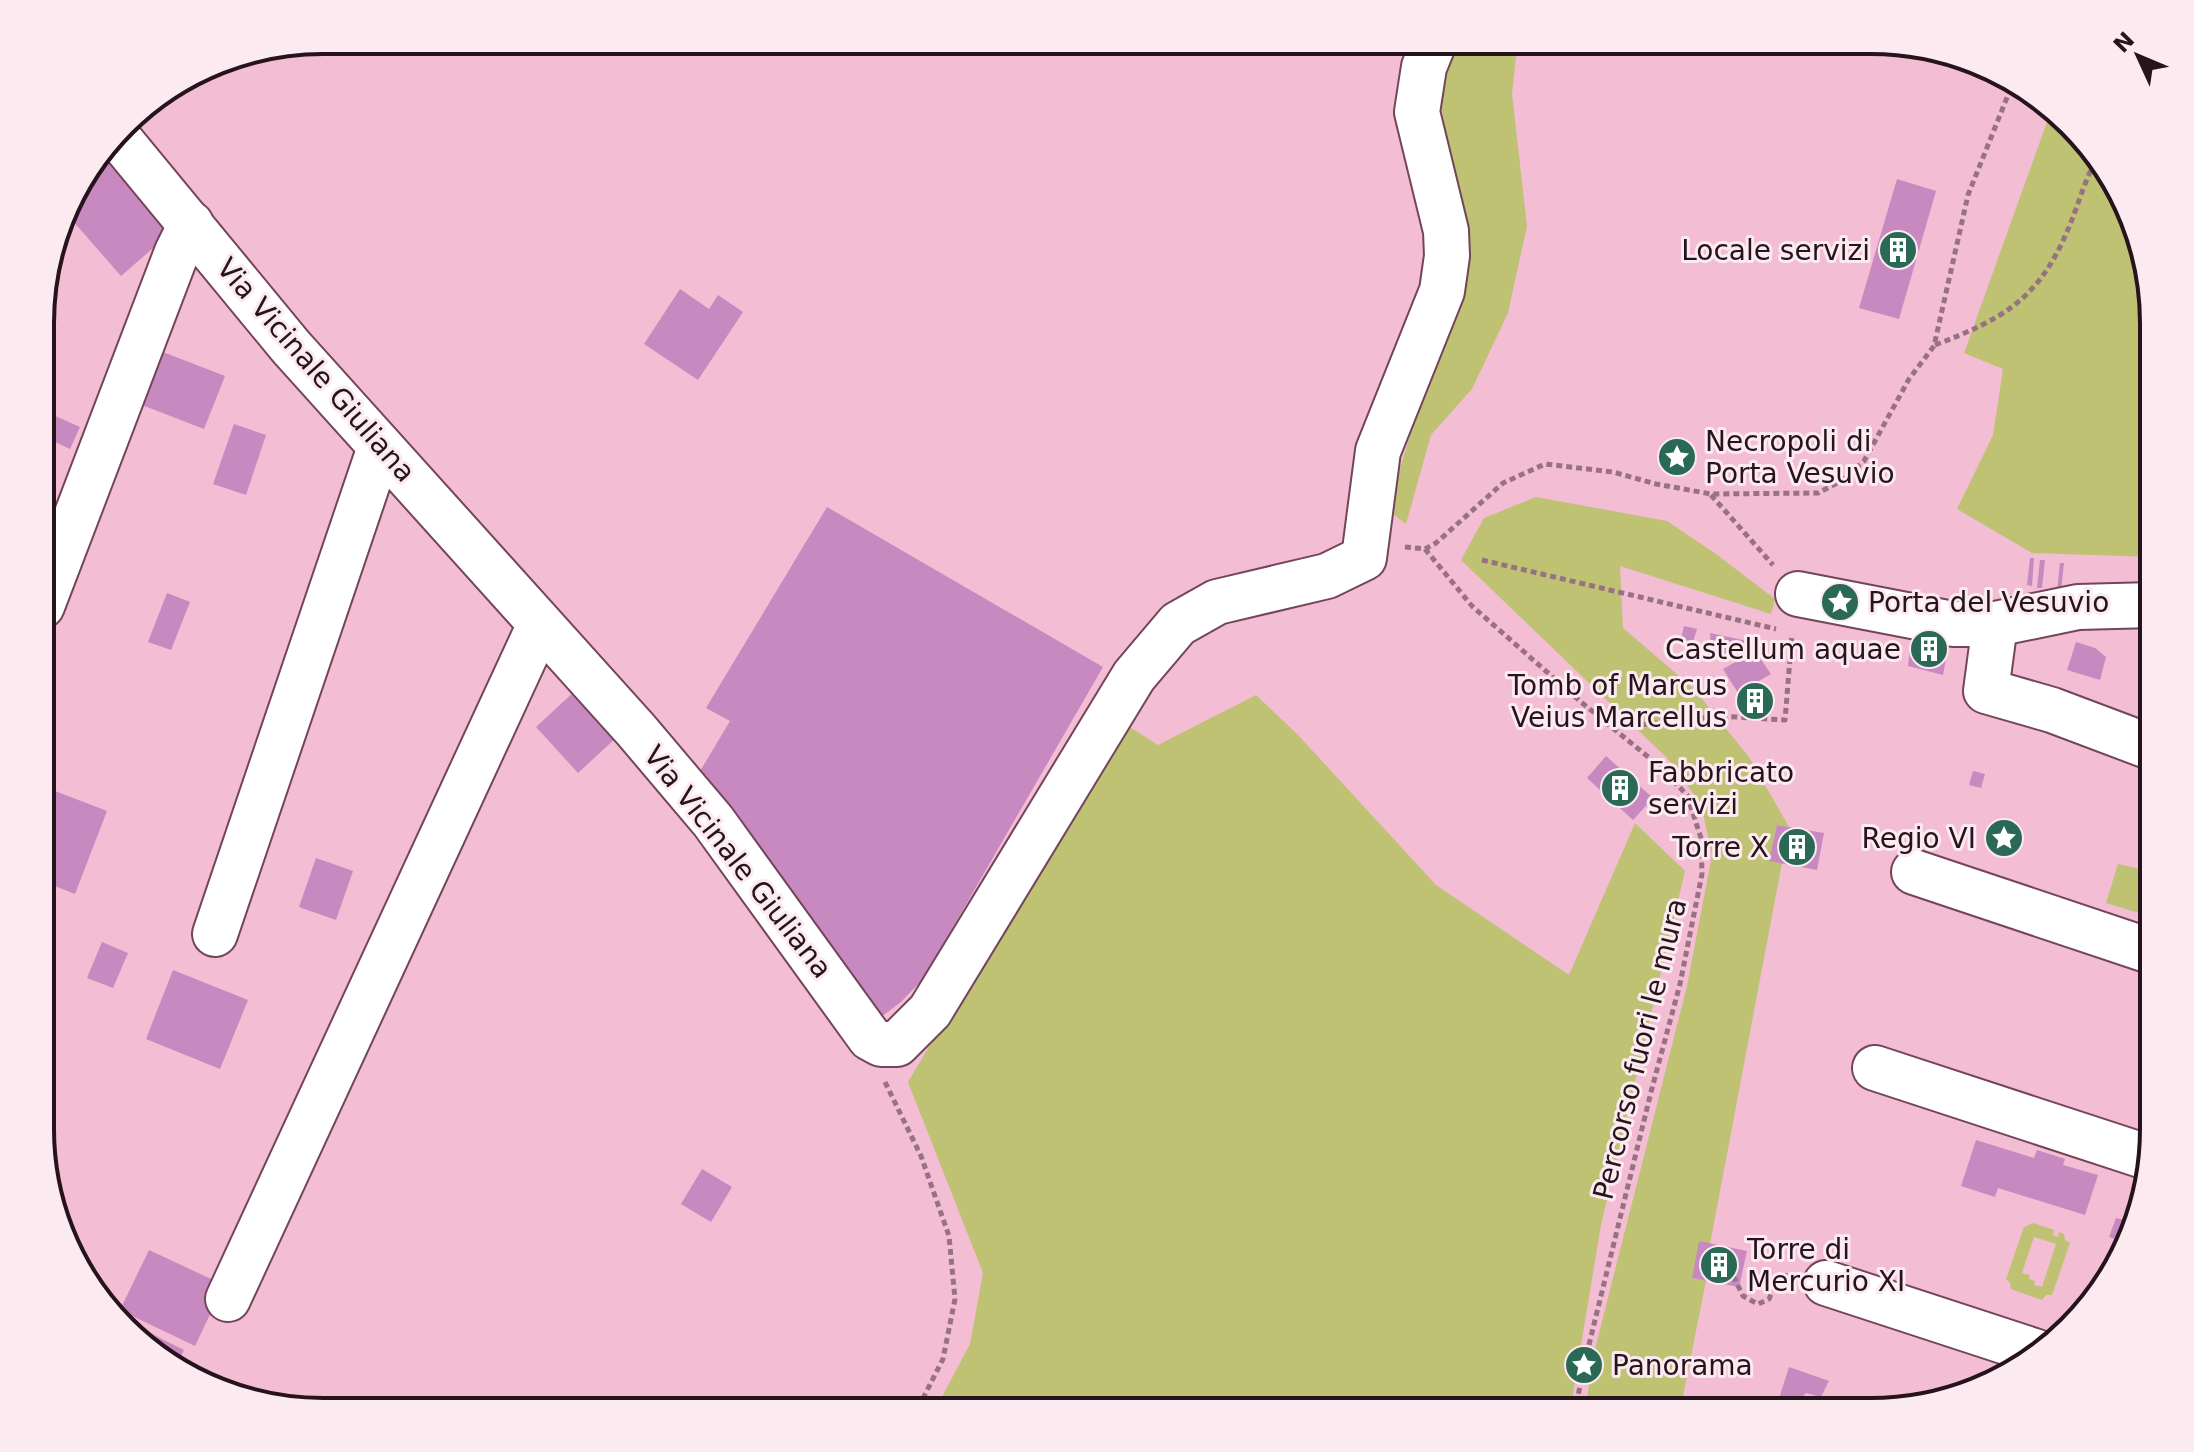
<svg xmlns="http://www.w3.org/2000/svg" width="2194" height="1452" viewBox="0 0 2194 1452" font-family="'DejaVu Sans',sans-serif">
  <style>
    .green { fill: #bec272; fill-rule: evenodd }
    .building { fill: #c789bf }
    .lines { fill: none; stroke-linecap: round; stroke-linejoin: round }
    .minor-casing { stroke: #73455b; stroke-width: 48 }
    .path { stroke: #987283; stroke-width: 5; stroke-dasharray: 6 4; stroke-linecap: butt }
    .minor { stroke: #fff; stroke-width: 44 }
    .labels { text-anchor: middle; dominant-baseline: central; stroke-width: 6; stroke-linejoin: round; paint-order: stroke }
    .poi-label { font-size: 28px; fill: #26131c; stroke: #fceaf1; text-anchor: end }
    .street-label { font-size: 28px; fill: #26131c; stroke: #fceaf1 }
    .rim { fill: none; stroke: #26131c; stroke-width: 4 }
  </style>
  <rect width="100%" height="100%" fill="#f3bdd4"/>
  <g class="green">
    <path d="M1455 40H1520L1517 47 1512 94 1527 226 1508 313 1472 389 1431 435 1406 524 1388 510 1465 247 1440 99 1444 67Z"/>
    <path d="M2051 111 2116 182 2153 305V557L2032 553 1957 509 1993 435 2003 369 1964 353Z"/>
    <path d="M1536 497 1667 521 1716 554 1775 599 1771 614 1620 566 1623 628 1694 689 1749 757 1789 827 1777 825 1770 860 1782 863 1710 1244 1692 1278 1706 1281 1680 1411 1585 1412 1593 1357 1687 986 1712 855 1701 804 1667 758 1461 560 1484 518Z"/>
    <path d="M1256 695 1298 735 1436 885 1569 975 1635 823 1685 871 1601 1225 1570 1412H934L970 1344 983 1273 908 1082 1122 722 1158 745Z"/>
    <path d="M2118 864 2152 872 2139 913 2106 903Z"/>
    <path d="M2033 1223 2054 1230 2053 1235 2058 1237 2059 1232 2064 1234 2065 1240 2070 1243 2052 1295H2046L2042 1300 2011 1289 2010 1283 2006 1279 2024 1227ZM2034 1237 2056 1244 2042 1287 2034 1285 2035 1281 2029 1279 2030 1275 2022 1273Z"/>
  </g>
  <g class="building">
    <path d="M108 147 175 229 121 276 65 212 69 197Z"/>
    <path d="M1897 179 1936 191 1899 319 1859 308Z"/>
    <path d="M680 289 709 309 718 295 743 312 698 380 644 344Z"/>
    <path d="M150 347 225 376 204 429 129 400Z"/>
    <path d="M42 410 80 427 70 449 42 436Z"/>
    <path d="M234 424 266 435 246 495 213 484Z"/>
    <path d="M827 507 1103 667 923 979 901 1002 881 1017 693 783 730 721 706 708Z"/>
    <path d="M2030 558H2034L2032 586 2027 585Z"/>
    <path d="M2040 560H2045L2042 588H2037Z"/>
    <path d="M2060 563H2064L2061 591H2057Z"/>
    <path d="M167 593 190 602 171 650 148 642Z"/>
    <path d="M1913 625 1951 631 1943 675 1908 666Z"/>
    <path d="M1684 626 1697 629 1693 642 1681 639Z"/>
    <path d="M1710 633 1747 641 1734 654 1721 655 1711 648Z"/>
    <path d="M2149 634 2153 636V664L2141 660Z"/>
    <path d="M2076 642 2095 648 2106 657 2100 680 2067 670Z"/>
    <path d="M1755 651 1771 674 1738 693 1723 669Z"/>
    <path d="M576 690 618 736 578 773 536 727Z"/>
    <path d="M1745 690H1766V713L1744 712Z"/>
    <path d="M1606 756 1653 798 1633 820 1587 778Z"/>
    <path d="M1973 771 1985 774 1981 788 1969 785Z"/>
    <path d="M42 786 107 811 75 894 42 881Z"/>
    <path d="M2153 819V849L2144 847Z"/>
    <path d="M1777 825 1824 833 1817 870 1769 861Z"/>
    <path d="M316 858 353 871 336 920 299 907Z"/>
    <path d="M102 942 128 953 113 988 87 978Z"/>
    <path d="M173 970 248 1000 220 1069 146 1039Z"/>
    <path d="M1976 1140 2034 1158 2037 1150 2065 1159 2063 1165 2098 1175 2085 1215 1998 1188 1995 1197 1961 1186Z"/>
    <path d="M702 1169 732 1187 711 1222 681 1204Z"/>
    <path d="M2116 1218 2128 1221 2121 1241 2109 1237Z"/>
    <path d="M1699 1241 1747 1251 1739 1287 1692 1278Z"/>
    <path d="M149 1250 224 1285 195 1346 120 1310Z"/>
    <path d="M142 1329 184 1350 175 1369 165 1364 139 1336Z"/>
    <path d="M1789 1367 1829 1381 1821 1397 1806 1393 1799 1400 1794 1398 1790 1410 1777 1405Z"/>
  </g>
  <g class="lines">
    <defs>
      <g id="minor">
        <path d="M117 136 291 347 636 730 713 821 870 1038 881 1044H897L930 1011 1134 676 1178 624 1217 602 1327 576 1364 558 1378 451 1442 291 1447 256 1446 231 1417 112 1424 67 1435 40"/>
        <path d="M1798 594 1953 624H1995L2078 607 2153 605"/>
        <path d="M42 606 177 252 191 224"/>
        <path d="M1995 624 1986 691 2052 710 2153 748"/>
        <path d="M1914 872 2153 952"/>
        <path d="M215 934 380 447"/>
        <path d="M1875 1068 2150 1158"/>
        <path d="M1826 1283 2037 1352"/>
        <path d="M228 1299 540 624"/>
      </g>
    </defs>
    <use href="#minor" class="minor-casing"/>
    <g class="path">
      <path d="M1935 345C2000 320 2037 301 2066 234 2077 210 2083 184 2096 160"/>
      <path d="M1711 495 1773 565"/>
      <path d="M1405 547 1425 549 1436 543 1503 483 1545 464 1613 472 1656 484 1711 494 1818 493 1841 481 1864 461 1909 379 1934 346 1968 195 2014 80"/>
      <path d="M1425 549 1472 606 1581 702 1658 765 1687 795 1701 838 1702 874 1680 984 1651 1092 1584 1365 1575 1412"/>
      <path d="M1482 560 1776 629"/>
      <path d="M1612 728 1719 716 1785 720 1792 634"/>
      <path d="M885 1082 921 1156 949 1236 955 1299 943 1359 916 1412"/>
      <path d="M1729 1267 1743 1296 1758 1304 1769 1299 1779 1275 1790 1276"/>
    </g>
    <use href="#minor" class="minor"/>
  </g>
  <defs>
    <symbol id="building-disc" viewBox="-11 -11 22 22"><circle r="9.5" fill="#296956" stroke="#fceaf1"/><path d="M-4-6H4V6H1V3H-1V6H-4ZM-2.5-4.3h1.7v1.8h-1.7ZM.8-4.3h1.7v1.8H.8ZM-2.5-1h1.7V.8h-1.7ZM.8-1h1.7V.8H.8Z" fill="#fff"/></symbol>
    <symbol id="sight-disc" viewBox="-11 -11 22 22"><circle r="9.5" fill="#296956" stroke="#fceaf1"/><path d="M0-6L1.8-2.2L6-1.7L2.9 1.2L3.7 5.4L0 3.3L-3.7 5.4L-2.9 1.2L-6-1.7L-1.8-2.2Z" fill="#fff"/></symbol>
  </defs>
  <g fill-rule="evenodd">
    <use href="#building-disc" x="1876" y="228" width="44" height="44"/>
    <use href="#sight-disc" x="1655" y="435" width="44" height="44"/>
    <use href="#sight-disc" x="1818" y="580" width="44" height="44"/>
    <use href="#building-disc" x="1907" y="627" width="44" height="44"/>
    <use href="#building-disc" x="1733" y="679" width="44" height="44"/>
    <use href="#building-disc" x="1598" y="766" width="44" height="44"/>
    <use href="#sight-disc" x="1982" y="816" width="44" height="44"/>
    <use href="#building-disc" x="1775" y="825" width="44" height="44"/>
    <use href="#building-disc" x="1697" y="1243" width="44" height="44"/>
    <use href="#sight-disc" x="1562" y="1343" width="44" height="44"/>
  </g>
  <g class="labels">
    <g class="poi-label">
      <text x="1870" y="250">Locale servizi</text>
      <text x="1705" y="441" text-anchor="start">Necropoli di<tspan x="1705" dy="32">Porta Vesuvio</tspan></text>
      <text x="1868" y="602" text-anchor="start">Porta del Vesuvio</text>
      <text x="1901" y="649">Castellum aquae</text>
      <text x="1727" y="685">Tomb of Marcus<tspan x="1727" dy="32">Veius Marcellus</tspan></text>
      <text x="1648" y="772" text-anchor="start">Fabbricato<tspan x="1648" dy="32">servizi</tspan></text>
      <text x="1976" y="838">Regio VI</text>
      <text x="1769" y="847">Torre X</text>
      <text x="1747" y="1249" text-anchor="start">Torre di<tspan x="1747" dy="32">Mercurio XI</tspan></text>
      <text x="1612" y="1365" text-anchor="start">Panorama</text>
    </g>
    <g class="street-label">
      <text transform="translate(316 370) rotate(49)">Via Vicinale Giuliana</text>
      <text transform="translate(738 862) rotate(52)">Via Vicinale Giuliana</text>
      <text transform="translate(1640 1049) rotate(-76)">Percorso fuori le mura</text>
    </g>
  </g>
  <path d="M0 0H2194V1452H0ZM323 54H1871A269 269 0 0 1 2140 323V1129A269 269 0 0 1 1871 1398H323A269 269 0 0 1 54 1129V323A269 269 0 0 1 323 54Z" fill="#fceaf1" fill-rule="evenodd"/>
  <path class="rim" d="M323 54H1871A269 269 0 0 1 2140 323V1129A269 269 0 0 1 1871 1398H323A269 269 0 0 1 54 1129V323A269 269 0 0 1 323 54Z"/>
  <g transform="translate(2138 56) rotate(314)" stroke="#fceaf1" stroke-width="6" paint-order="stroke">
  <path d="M0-6L14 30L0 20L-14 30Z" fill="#26131c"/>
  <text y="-12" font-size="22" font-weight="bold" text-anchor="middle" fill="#26131c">N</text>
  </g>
</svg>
